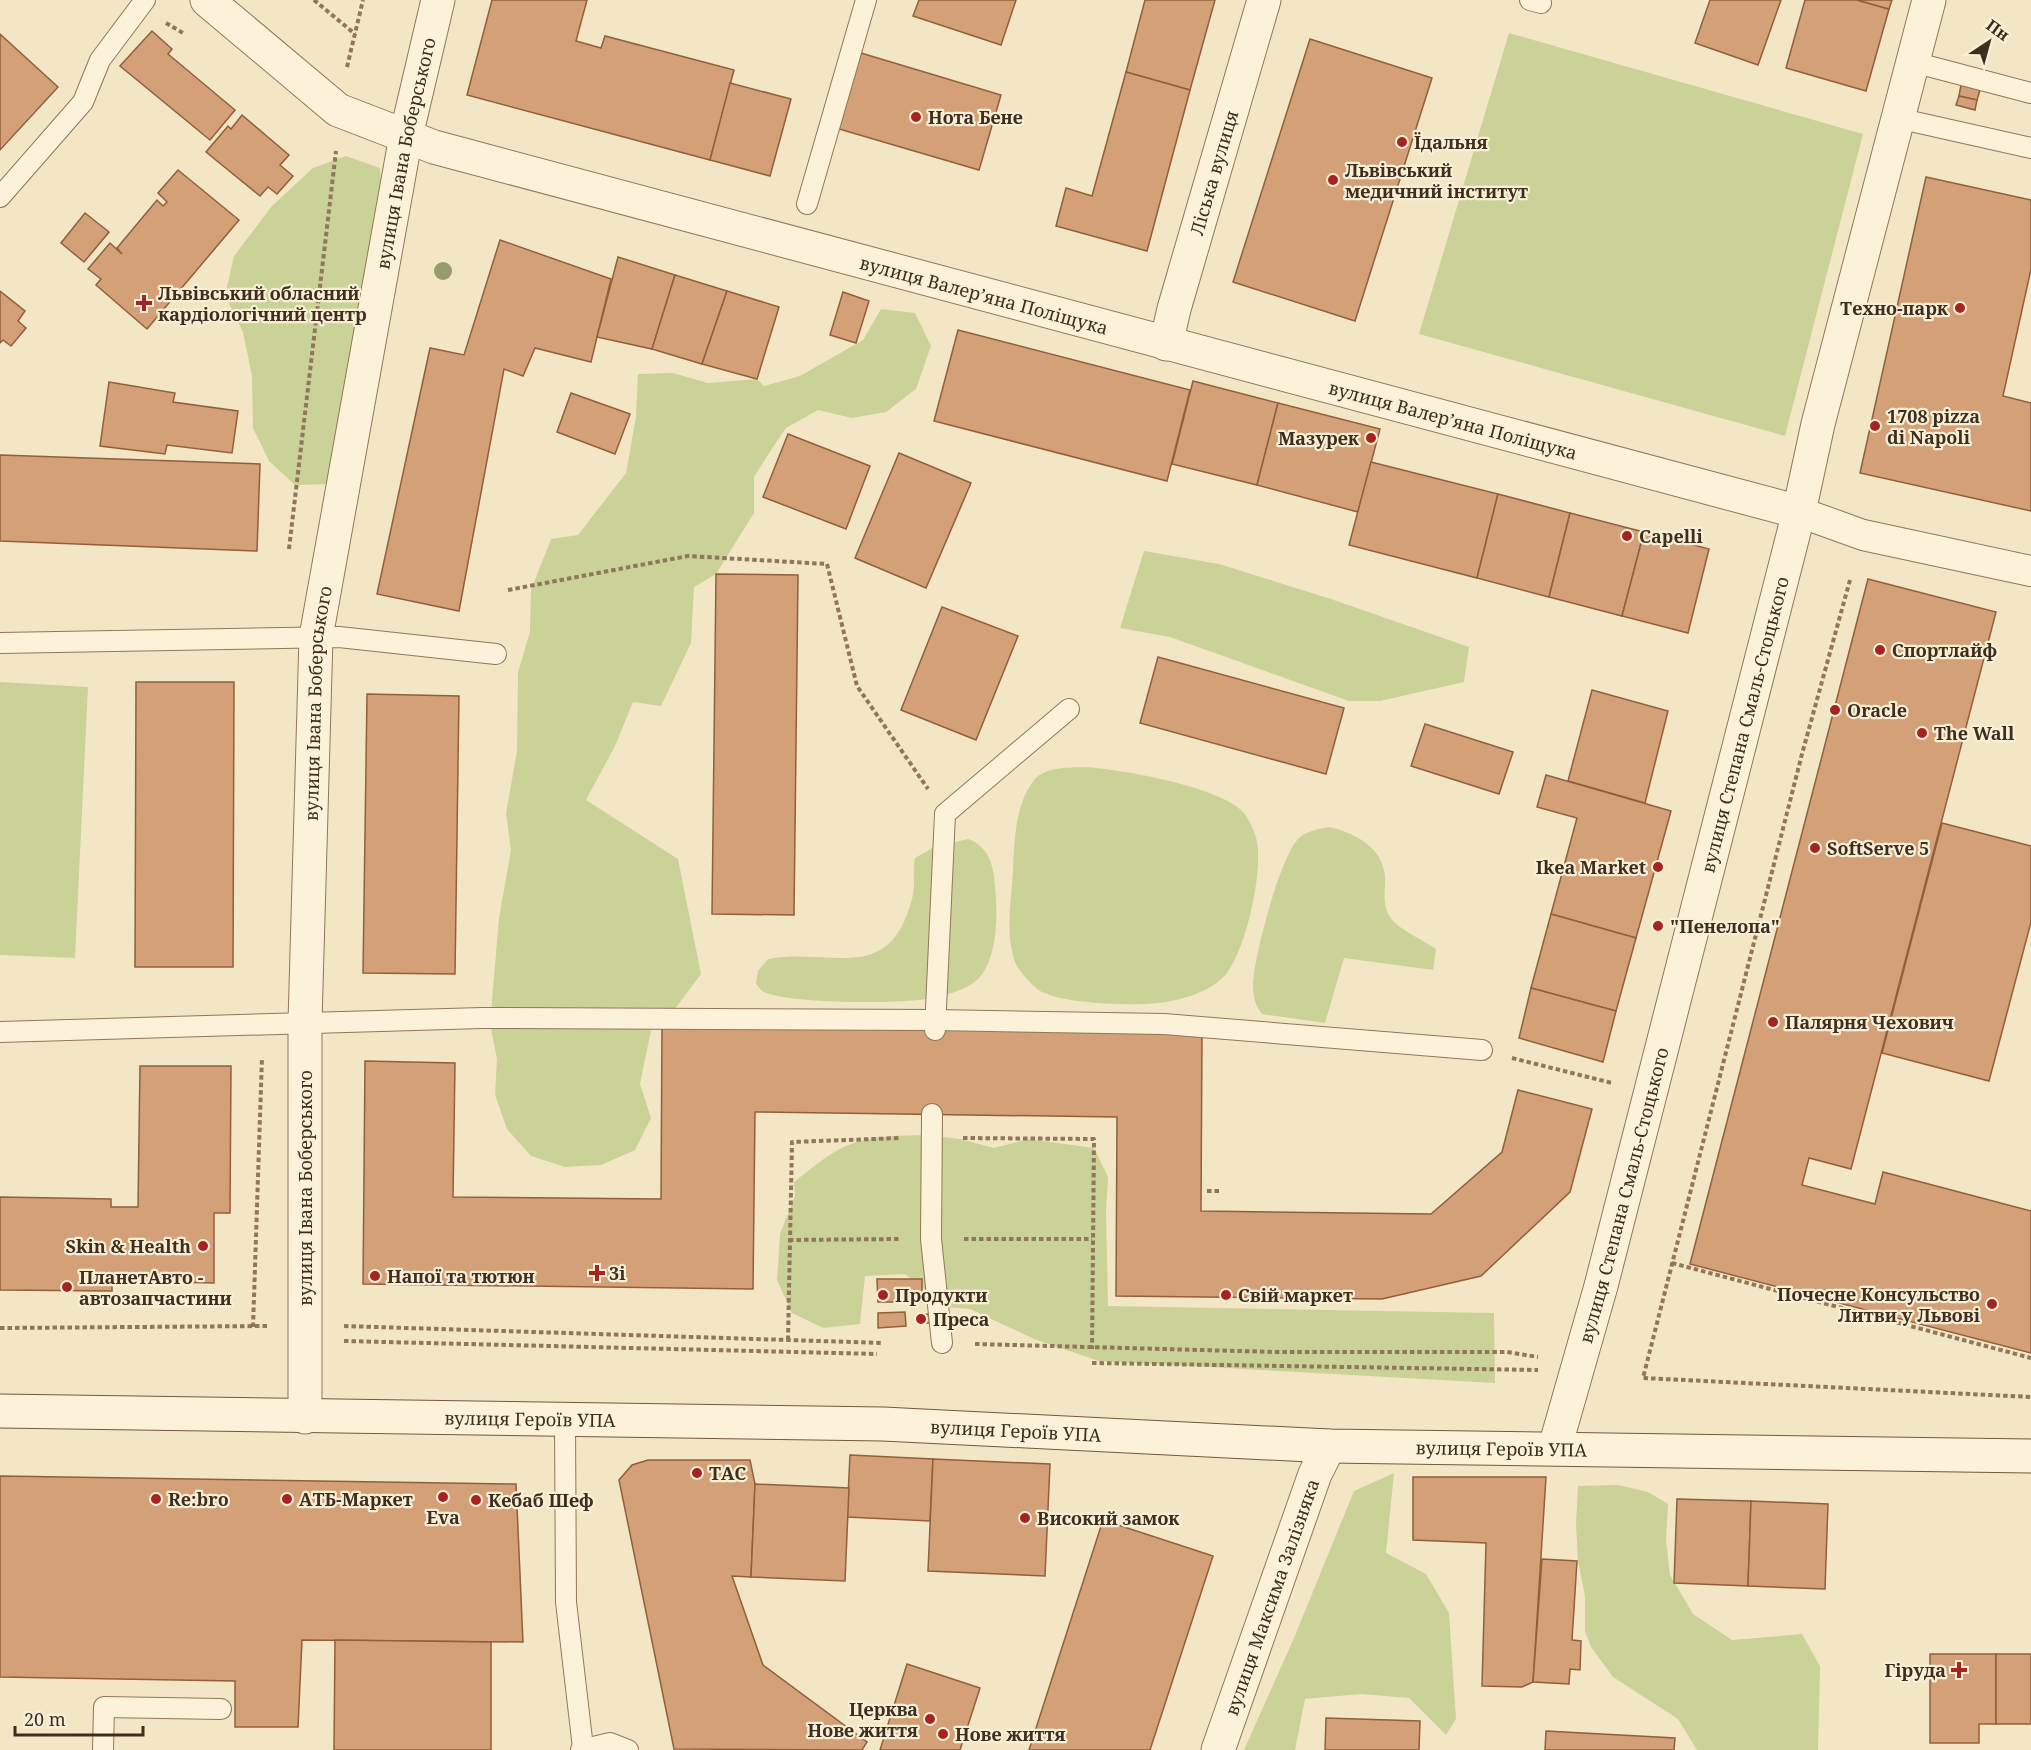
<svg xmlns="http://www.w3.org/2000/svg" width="2031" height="1750" viewBox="0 0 2031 1750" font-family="'Noto Serif',serif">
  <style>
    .green { fill: #cbd298 }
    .building { fill: #d4a078; stroke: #925f3c; stroke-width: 1.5 }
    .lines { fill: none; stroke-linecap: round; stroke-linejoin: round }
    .service-casing { stroke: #907759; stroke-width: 22 }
    .pedestrian-casing { stroke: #907759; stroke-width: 32 }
    .minor-casing { stroke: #907759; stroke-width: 35 }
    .tertiary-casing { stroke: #907759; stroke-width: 35 }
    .secondary-casing { stroke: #72583c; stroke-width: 35 }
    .path { stroke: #907759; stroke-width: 4; stroke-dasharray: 4.5 3; stroke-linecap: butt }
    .service { stroke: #fcf2da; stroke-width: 20 }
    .pedestrian { stroke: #fcf2da; stroke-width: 30 }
    .minor { stroke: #fcf2da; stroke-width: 33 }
    .tertiary { stroke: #fcf2da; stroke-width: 33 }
    .secondary { stroke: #fcf2da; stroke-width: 33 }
    .tree { fill: #989b6c }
    .poi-dot { fill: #a62322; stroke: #f9efd6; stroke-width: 2 }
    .labels { text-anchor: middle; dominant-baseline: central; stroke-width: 4.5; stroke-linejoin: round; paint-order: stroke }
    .poi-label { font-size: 18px; font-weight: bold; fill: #3f2e1e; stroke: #f9efd6; text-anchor: start }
    .street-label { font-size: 18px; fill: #3f2e1e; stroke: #f9efd6 }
  </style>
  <rect width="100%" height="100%" fill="#f3e6c5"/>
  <g class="green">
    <path d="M1509 33 1863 134 1785 436 1419 334Z"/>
    <path d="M346 156 380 168 381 188 357 330 347 364 344 417 331 484 295 485 269 461 253 428 252 376 243 332 225 296 234 256 272 206 313 168Z"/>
    <path d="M881 309 915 313 931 346 916 389 886 412 852 418 818 410 786 428 773 447 754 477V513L716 574 694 587 691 643 661 706 633 702 615 746 586 800 678 859 701 974 662 1026 651 1030 640 1084 651 1118 635 1150 601 1165 565 1167 531 1156 507 1129 495 1095 497 1059 490 1024 499 918 511 850 506 813 517 751 518 673 530 631 531 590 551 539 578 535 626 473 636 417 638 374 673 373 708 383 757 379 764 386 800 376 863 340Z"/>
    <path d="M1144 551 1219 564 1328 598 1469 647 1464 682 1380 701H1349L1170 637 1120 628Z"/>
    <path d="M0 682 88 687 75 958 0 955Z"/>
    <path d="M1085 767C1119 769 1223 787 1244 813 1249 819 1256 834 1257 842 1263 872 1246 948 1227 973 1212 992 1182 1000 1158 1003 1132 1006 1066 1004 1042 992 1034 988 1018 970 1015 962 1005 933 1011 901 1013 872 1014 843 1015 804 1034 780 1046 766 1069 768 1085 767Z"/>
    <path d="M1329 827C1353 832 1383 847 1385 876 1386 891 1381 902 1390 917 1396 928 1425 941 1436 949L1433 970 1344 958 1325 1023 1262 1014C1255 1005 1253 996 1253 984 1254 957 1280 856 1299 838 1306 831 1319 829 1329 827Z"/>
    <path d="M968 839C989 846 994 867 995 887 998 913 998 960 977 980 965 991 943 996 926 999 899 1004 784 1004 762 991 762 991 757 985 756 984L758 971 768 959C831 947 889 987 912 899 916 885 912 870 915 858L934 847Z"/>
    <path d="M924 1135 960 1139 994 1148 1028 1139 1094 1148 1108 1177 1106 1212 1108 1306 1494 1313 1495 1383 1099 1361 1034 1339 970 1309 947 1307 905 1274 865 1276 860 1324 823 1328 792 1313 777 1280 780 1234 795 1196 794 1182C812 1168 832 1150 854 1143 876 1135 901 1136 924 1135Z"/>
    <path d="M1394 1473 1386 1553 1426 1574 1449 1613 1456 1719 1446 1735 1409 1698 1361 1694 1305 1699 1295 1750H1244L1294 1638 1354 1491Z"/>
    <path d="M1618 1485 1648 1492 1668 1504 1666 1540 1670 1575 1693 1614 1732 1640 1802 1634 1820 1666 1818 1750H1697L1678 1719 1613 1677 1591 1647 1585 1631V1596L1578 1561 1576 1524 1578 1486Z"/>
  </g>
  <g class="building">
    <path d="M492 0H587L576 41 601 48 605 36 734 70 710 160 467 95Z"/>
    <path d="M919 0H1016L1001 45 913 16Z"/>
    <path d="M1145 0H1215L1190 90 1126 72Z"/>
    <path d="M1710 0H1781L1758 65 1695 43Z"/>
    <path d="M1805 0H1857L1889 9 1866 91 1786 68Z"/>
    <path d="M1857 0H1892L1889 9Z"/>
    <path d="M152 31 172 49 168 54 235 110 210 140 120 66Z"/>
    <path d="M0 34 58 87 0 150Z"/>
    <path d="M1310 39 1432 78 1355 321 1233 282Z"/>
    <path d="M861 53 1001 95 979 170 839 129Z"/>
    <path d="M1126 72 1190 90 1147 251 1056 226 1066 188 1092 196Z"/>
    <path d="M730 83 791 99 770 176 710 160Z"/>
    <path d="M1961 85 1980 90 1977 100 1959 96Z"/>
    <path d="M1959 96 1977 100 1975 110 1956 105Z"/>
    <path d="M242 115 289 155 280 165 293 176 277 194 268 187 260 196 206 152 228 126 231 129Z"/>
    <path d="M178 170 239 220 147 329 96 285 101 279 88 269 110 243 122 254 117 248 157 200 163 206 167 202 158 193Z"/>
    <path d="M1926 177 2031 200V269L2003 396 2031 403V511L1860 473Z"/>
    <path d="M85 213 109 232 84 262 61 243Z"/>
    <path d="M500 240 611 279 591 362 535 348 523 376 504 369 459 611 377 594 430 348 464 355Z"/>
    <path d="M618 257 675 275 652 349 597 337Z"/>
    <path d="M675 275 727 291 702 364 652 349Z"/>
    <path d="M0 291 25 311 18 321 26 328 11 346 3 340 0 343Z"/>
    <path d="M727 291 779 307 757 379 702 364Z"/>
    <path d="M843 292 869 301 856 343 830 335Z"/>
    <path d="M958 330 1190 390 1167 481 934 421Z"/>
    <path d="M1193 381 1278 403 1257 485 1172 464Z"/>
    <path d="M109 382 175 393 173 402 238 411 232 453 167 445 165 454 100 446Z"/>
    <path d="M571 393 630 414 615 454 557 432Z"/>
    <path d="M1278 403 1380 429 1358 512 1257 485Z"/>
    <path d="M788 434 870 466 846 529 763 497Z"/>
    <path d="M899 453 971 483 926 588 855 558Z"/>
    <path d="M0 455 260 464 257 551 0 541Z"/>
    <path d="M1371 462 1498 494 1477 578 1349 545Z"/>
    <path d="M1498 494 1570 513 1549 597 1477 578Z"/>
    <path d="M1570 513 1644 532 1622 616 1549 597Z"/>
    <path d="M1644 532 1709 549 1688 633 1622 616Z"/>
    <path d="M716 574 798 575 794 915 712 914Z"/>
    <path d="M1868 579 1996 612 1851 1169 1809 1158 1802 1185 1875 1204 1883 1172 2031 1211V1353L1690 1264Z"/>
    <path d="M942 607 1018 636 976 740 901 710Z"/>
    <path d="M1158 657 1344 708 1326 774 1140 723Z"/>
    <path d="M136 682H234L233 967H135Z"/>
    <path d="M1592 690 1668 711 1645 803 1568 781Z"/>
    <path d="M367 694 459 696 455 974 363 973Z"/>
    <path d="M1425 724 1513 752 1499 794 1411 766Z"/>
    <path d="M1546 775 1671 811 1636 938 1551 914 1577 818 1537 807Z"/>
    <path d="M1942 823 2031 846V922L1989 1081 1882 1053Z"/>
    <path d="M1551 914 1636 938 1616 1011 1531 988Z"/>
    <path d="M1531 988 1616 1011 1603 1062 1519 1038Z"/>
    <path d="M662 1026 1202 1033 1201 1211 1431 1214 1502 1152 1518 1090 1592 1109 1570 1192 1481 1276 1382 1299 1116 1296 1117 1117 755 1112 753 1289 363 1284 365 1061 455 1063 453 1197 661 1199Z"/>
    <path d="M140 1066H231L230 1213H214V1283L112 1281V1291L0 1290V1197L111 1199V1207H138Z"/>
    <path d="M877 1279H922V1302H878Z"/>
    <path d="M905 1312 906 1326 878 1328V1313Z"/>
    <path d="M930 1314 931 1323H918L917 1315Z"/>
    <path d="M850 1455 933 1459 930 1521 847 1517Z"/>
    <path d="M933 1459 1050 1464 1045 1576 928 1571Z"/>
    <path d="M648 1460H750L755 1484 751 1577 732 1576 763 1665 867 1742 862 1750 674 1749 619 1480 632 1465Z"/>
    <path d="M0 1476 516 1484 523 1642 302 1640 298 1727H235V1681L0 1677Z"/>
    <path d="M1413 1477H1546L1533 1682 1522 1687 1482 1686 1486 1543 1413 1540Z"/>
    <path d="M755 1484 849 1488 845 1581 751 1577Z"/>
    <path d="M1677 1499 1751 1501 1748 1586 1674 1583Z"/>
    <path d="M1751 1501 1828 1504 1825 1589 1748 1586Z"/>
    <path d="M1103 1520 1213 1556 1150 1750H1029Z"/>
    <path d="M1542 1559 1577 1561 1572 1640 1581 1641 1580 1670 1570 1669 1569 1684 1533 1682Z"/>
    <path d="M335 1640 491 1642V1750H334Z"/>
    <path d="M1930 1654H1996V1724H1979V1743H1930Z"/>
    <rect x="1996" y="1654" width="35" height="70"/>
    <path d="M907 1664 980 1688 960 1750H880Z"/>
    <path d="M1326 1718 1420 1721 1419 1750H1325Z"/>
    <path d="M1546 1731 1675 1738 1674 1750H1545Z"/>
  </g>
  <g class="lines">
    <defs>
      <g id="service">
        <path d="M1530 0 1541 3"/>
        <path d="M1913 62 2031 93"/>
        <path d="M1897 118 2031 148"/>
        <path d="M0 197 83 102 100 60 145 0"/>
        <path d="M807 204 866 0"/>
        <path d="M0 643 339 637 496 654"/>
        <path d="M935 1030 945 814 1069 709"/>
        <path d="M0 1032 482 1018 934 1020 1164 1024 1482 1050"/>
        <path d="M932 1114 931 1239 942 1343"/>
        <path d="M565 1420 566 1602 583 1748"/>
        <path d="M103 1750 104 1707 221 1709"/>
        <path d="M581 1750 610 1743 628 1750"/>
      </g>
      <path id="pedestrian" d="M1799 512 1863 535 2031 571"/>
      <g id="minor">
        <path d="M207 0 338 110 434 147 1799 512"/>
        <path id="s1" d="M1166 344 1174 309 1264 0"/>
        <path id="s2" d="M305 1417V1022L316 637 406 136 438 0"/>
      </g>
      <g id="tertiary">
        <path id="s3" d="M1555 1447 1601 1286 1799 512 1818 424 1929 0"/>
        <path id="s4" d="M1218 1750 1315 1474 1329 1446"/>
      </g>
      <g id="secondary">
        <path id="s5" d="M0 1411 883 1424 1329 1446 2031 1456"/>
      </g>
    </defs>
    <use href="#service" class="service-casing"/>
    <use href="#pedestrian" class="pedestrian-casing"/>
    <use href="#minor" class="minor-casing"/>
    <use href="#tertiary" class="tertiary-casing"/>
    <use href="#secondary" class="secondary-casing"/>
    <g class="path">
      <path d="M314 0 355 34"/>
      <path d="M166 23 183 33"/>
      <path d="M347 67 363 0"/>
      <path d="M289 549 336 151"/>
      <path d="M1850 580 1802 754 1643 1378 2031 1397"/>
      <path d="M508 590 688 556 827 564 857 686 928 789"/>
      <path d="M1512 1058 1612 1083"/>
      <path d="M963 1138 1094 1139 1092 1349"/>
      <path d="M1207 1191H1221"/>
      <path d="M964 1239H1092"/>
      <path d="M789 1240 900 1239"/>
      <path d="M1672 1263 2031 1358"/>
      <path d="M344 1326 883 1343"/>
      <path d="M253 1327 262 1057"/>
      <path d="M0 1328 267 1326"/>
      <path d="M788 1340 792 1142 901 1138"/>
      <path d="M344 1341 877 1354"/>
      <path d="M975 1344 1276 1352H1507L1538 1357"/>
      <path d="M1092 1363 1538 1370"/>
    </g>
    <use href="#service" class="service"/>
    <use href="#pedestrian" class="pedestrian"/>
    <use href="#minor" class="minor"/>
    <use href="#tertiary" class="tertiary"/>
    <use href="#secondary" class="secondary"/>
  </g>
  <circle class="tree" cx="443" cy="271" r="9"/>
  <g class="poi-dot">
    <circle cx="916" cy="117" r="6"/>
    <circle cx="1402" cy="142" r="6"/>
    <circle cx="1333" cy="180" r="6"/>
    <path d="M141 294h6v6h6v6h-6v6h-6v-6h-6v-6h6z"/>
    <circle cx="1960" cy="308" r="6"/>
    <circle cx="1875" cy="426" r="6"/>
    <circle cx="1371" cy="438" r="6"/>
    <circle cx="1627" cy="536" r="6"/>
    <circle cx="1880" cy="650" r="6"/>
    <circle cx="1835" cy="710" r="6"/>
    <circle cx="1922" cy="733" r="6"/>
    <circle cx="1815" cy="848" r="6"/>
    <circle cx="1658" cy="867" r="6"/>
    <circle cx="1658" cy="926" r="6"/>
    <circle cx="1773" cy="1022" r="6"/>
    <circle cx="203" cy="1246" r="6"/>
    <path d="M594 1264h6v6h6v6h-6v6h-6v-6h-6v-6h6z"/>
    <circle cx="375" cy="1276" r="6"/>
    <circle cx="67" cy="1287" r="6"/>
    <circle cx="883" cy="1295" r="6"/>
    <circle cx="1226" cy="1295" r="6"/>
    <circle cx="1992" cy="1304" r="6"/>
    <circle cx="921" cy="1319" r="6"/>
    <circle cx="697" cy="1473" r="6"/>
    <circle cx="443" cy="1497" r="6"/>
    <circle cx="156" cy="1499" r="6"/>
    <circle cx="287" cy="1499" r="6"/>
    <circle cx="476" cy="1500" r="6"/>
    <circle cx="1025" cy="1518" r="6"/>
    <path d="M1956 1661h6v6h6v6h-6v6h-6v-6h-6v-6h6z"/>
    <circle cx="930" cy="1719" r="6"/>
    <circle cx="943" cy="1734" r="6"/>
  </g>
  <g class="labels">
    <g class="poi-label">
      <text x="928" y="117">Нота Бене</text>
      <text x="1414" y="142">Їдальня</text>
      <text x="1345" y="170">Львівський<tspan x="1345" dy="21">медичний інститут</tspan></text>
      <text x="158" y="293">Львівський обласний<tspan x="158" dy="21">кардіологічний центр</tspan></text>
      <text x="1948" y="308" text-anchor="end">Техно-парк</text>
      <text x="1887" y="416">1708 pizza<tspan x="1887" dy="21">di Napoli</tspan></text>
      <text x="1359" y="438" text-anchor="end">Мазурек</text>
      <text x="1639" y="536">Capelli</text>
      <text x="1892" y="650">Спортлайф</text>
      <text x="1847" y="710">Oracle</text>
      <text x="1934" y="733">The Wall</text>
      <text x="1827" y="848">SoftServe 5</text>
      <text x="1646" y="867" text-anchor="end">Ikea Market</text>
      <text x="1670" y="926">"Пенелопа"</text>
      <text x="1785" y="1022">Палярня Чехович</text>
      <text x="191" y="1246" text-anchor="end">Skin &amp; Health</text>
      <text x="609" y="1273">3і</text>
      <text x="387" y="1276">Напої та тютюн</text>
      <text x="79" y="1277">ПланетАвто -<tspan x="79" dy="21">автозапчастини</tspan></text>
      <text x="1980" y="1294" text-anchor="end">Почесне Консульство<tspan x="1980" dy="21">Литви у Львові</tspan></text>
      <text x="895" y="1295">Продукти</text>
      <text x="1238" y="1295">Свій маркет</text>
      <text x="933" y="1319">Преса</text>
      <text x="709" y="1473">ТАС</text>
      <text x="168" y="1499">Re:bro</text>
      <text x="299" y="1499">АТБ-Маркет</text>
      <text x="488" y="1500">Кебаб Шеф</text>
      <text x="443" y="1517" text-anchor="middle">Eva</text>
      <text x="1037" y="1518">Високий замок</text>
      <text x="1946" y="1670" text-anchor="end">Гіруда</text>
      <text x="918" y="1709" text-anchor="end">Церква<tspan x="918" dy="21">Нове життя</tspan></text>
      <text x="955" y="1734">Нове життя</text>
    </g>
    <g class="street-label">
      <text stroke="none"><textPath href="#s2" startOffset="1272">вулиця Івана Боберського</textPath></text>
      <text stroke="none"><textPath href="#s1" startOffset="178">Ліська вулиця</textPath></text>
      <text transform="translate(984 295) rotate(15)">вулиця Валерʼяна Поліщука</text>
      <text transform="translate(1453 420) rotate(15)">вулиця Валерʼяна Поліщука</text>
      <text stroke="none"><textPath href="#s2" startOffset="714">вулиця Івана Боберського</textPath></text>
      <text stroke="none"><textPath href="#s3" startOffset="747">вулиця Степана Смаль-Стоцького</textPath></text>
      <text transform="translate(305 1188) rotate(-90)">вулиця Івана Боберського</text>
      <text stroke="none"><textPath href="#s3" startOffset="261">вулиця Степана Смаль-Стоцького</textPath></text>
      <text stroke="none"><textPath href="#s5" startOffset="530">вулиця Героїв УПА</textPath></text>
      <text stroke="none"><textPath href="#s5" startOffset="1016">вулиця Героїв УПА</textPath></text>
      <text stroke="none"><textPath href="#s5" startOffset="1502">вулиця Героїв УПА</textPath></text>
      <text stroke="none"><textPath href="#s4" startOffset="162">вулиця Максима Залізняка</textPath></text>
    </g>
  </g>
  <g transform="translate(1989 42) rotate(36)" stroke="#f9efd6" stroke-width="4.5" paint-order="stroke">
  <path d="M0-4.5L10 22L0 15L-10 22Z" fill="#3f2e1e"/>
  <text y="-9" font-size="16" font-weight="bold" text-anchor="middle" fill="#3f2e1e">Пн</text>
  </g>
  <path d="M15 1726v9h128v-9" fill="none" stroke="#3f2e1e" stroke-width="3"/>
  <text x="24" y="1726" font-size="18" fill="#3f2e1e" stroke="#f9efd6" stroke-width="4.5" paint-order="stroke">20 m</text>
</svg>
